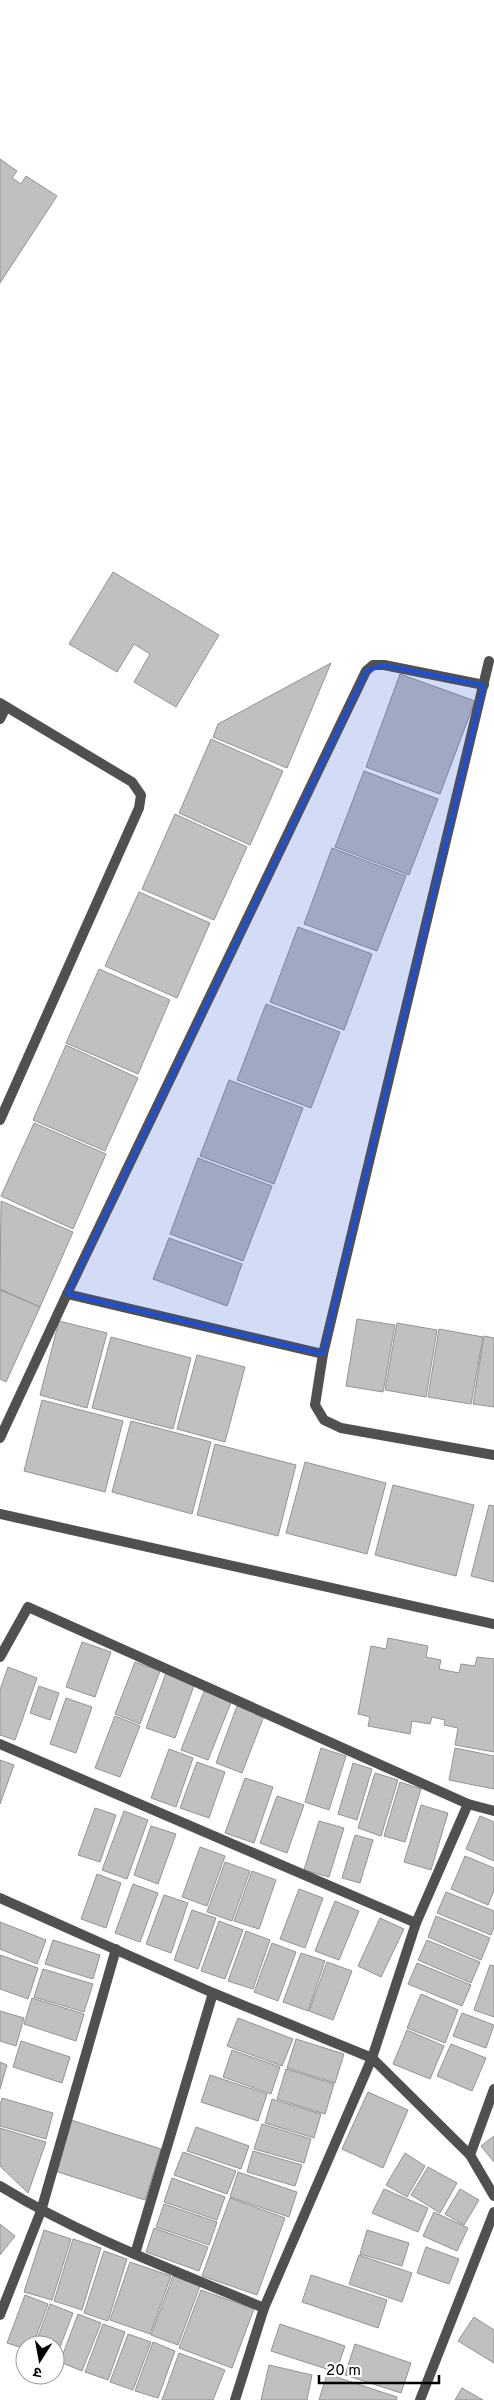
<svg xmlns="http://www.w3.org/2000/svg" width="494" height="2400" viewBox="0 0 494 2400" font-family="Overpass,'Noto Sans Devanagari',sans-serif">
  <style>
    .building { fill: #c0c0c0; stroke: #949494 }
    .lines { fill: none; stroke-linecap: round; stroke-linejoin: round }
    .minor { stroke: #505050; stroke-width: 10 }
    .marked { fill: #1d4ed8; fill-opacity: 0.2; stroke: #1d4ed8; stroke-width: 4; stroke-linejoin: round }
  </style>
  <rect width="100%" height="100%" fill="#fff"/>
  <g class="building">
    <path d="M0 159 17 171 12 178 21 184 26 176 57 196 0 283Z"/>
    <path d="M113 572 219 635 176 707 134 682 150 654 134 644 117 672 69 644Z"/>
    <path d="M331 663 287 768 213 737 218 724Z"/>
    <path d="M400 674 475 701 440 794 366 767Z"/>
    <path d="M211 739 283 771 250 845 179 813Z"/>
    <path d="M364 771 438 799 409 875 335 847Z"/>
    <path d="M175 814 247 847 214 920 142 889Z"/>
    <path d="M332 848 406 876 377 951 304 924Z"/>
    <path d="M139 892 210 923 177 998 105 966Z"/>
    <path d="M298 927 372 954 344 1030 270 1002Z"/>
    <path d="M99 969 170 1000 138 1074 66 1043Z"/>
    <path d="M266 1004 340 1032 311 1108 237 1080Z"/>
    <path d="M66 1045 138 1078 105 1151 33 1120Z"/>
    <path d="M229 1080 303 1108 274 1184 200 1156Z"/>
    <path d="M34 1123 106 1154 73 1229 1 1196Z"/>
    <path d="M198 1158 272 1186 243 1261 170 1234Z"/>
    <path d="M1 1201 73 1232 40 1307 0 1289Z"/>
    <path d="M169 1238 242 1264 227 1306 153 1279Z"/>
    <path d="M0 1290 40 1307 6 1382 0 1379Z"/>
    <path d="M357 1319 395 1325 383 1392 346 1386Z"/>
    <path d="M59 1321 107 1333 87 1408 40 1395Z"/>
    <path d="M397 1323 437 1330 426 1397 385 1390Z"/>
    <path d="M439 1329 483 1337 471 1404 428 1397Z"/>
    <path d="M484 1336 494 1338V1407L473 1404Z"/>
    <path d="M111 1337 191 1358 173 1429 92 1408Z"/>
    <path d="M197 1355 245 1367 225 1442 177 1429Z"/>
    <path d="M42 1400 123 1421 105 1492 24 1471Z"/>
    <path d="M131 1421 211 1442 192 1514 112 1492Z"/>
    <path d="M215 1444 296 1465 278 1536 197 1515Z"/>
    <path d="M305 1462 386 1483 367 1554 286 1533Z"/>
    <path d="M393 1485 474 1505 456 1576 375 1555Z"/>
    <path d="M489 1505 494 1506V1582L471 1576Z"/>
    <path d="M388 1638 428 1646 426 1657 441 1660 439 1669 459 1673 461 1664 475 1666 477 1657 494 1659V1752L455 1745 458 1728 444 1725 445 1720 432 1717 430 1724 412 1721 410 1734 368 1726 370 1717 358 1714 371 1646 386 1649Z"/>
    <path d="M82 1642 111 1652 95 1697 66 1687Z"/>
    <path d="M135 1662 160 1671 140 1724 115 1714Z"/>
    <path d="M8 1667 37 1678 15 1740 0 1735V1690Z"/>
    <path d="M166 1673 195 1683 175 1738 146 1728Z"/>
    <path d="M39 1686 59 1693 50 1720 30 1713Z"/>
    <path d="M205 1689 232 1700 208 1760 181 1750Z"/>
    <path d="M66 1698 92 1707 76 1753 50 1744Z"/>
    <path d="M237 1706 264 1716 242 1773 216 1763Z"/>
    <path d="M115 1716 140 1726 120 1777 95 1768Z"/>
    <path d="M321 1748 346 1756 329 1810 305 1802Z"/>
    <path d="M455 1748 494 1756V1789L449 1780Z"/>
    <path d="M169 1749 193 1758 176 1807 151 1798Z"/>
    <path d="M0 1760 14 1765 0 1804Z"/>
    <path d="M197 1762 225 1772 209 1818 180 1808Z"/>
    <path d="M353 1763 372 1769 357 1820 338 1814Z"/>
    <path d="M375 1773 398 1780 381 1836 358 1828Z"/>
    <path d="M245 1778 273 1787 254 1843 225 1833Z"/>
    <path d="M400 1782 421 1789 405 1842 384 1836Z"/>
    <path d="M277 1796 304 1805 287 1853 260 1843Z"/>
    <path d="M421 1805 448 1813 431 1870 404 1862Z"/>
    <path d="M95 1808 116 1815 100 1862 78 1855Z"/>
    <path d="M124 1811 148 1820 127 1879 102 1870Z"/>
    <path d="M480 1816 494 1822V1861L466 1849Z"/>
    <path d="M319 1821 344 1828 329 1877 304 1870Z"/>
    <path d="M151 1826 176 1834 158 1884 134 1875Z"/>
    <path d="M355 1835 373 1840 360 1883 342 1878Z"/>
    <path d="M200 1847 225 1856 207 1906 182 1897Z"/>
    <path d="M465 1856 494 1868V1891L488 1905 451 1889Z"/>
    <path d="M225 1862 250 1871 232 1921 207 1912Z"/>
    <path d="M252 1871 276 1880 259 1929 234 1921Z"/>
    <path d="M97 1874 121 1883 106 1928 81 1919Z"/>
    <path d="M133 1884 158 1893 140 1942 115 1933Z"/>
    <path d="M299 1889 323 1898 305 1948 280 1939Z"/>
    <path d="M446 1892 494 1911V1927L491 1935 437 1913Z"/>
    <path d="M164 1895 188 1903 171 1953 146 1944Z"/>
    <path d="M335 1901 359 1911 339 1960 315 1951Z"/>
    <path d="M192 1910 216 1918 198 1969 174 1960Z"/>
    <path d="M436 1916 490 1938 481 1960 428 1937Z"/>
    <path d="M380 1918 404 1929 381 1977 358 1966Z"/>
    <path d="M219 1921 243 1930 225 1979 201 1971Z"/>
    <path d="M0 1922 46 1940 37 1964 0 1949Z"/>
    <path d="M246 1931 270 1940 253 1989 228 1981Z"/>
    <path d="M53 1940 100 1955 93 1979 45 1964Z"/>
    <path d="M427 1940 480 1962 471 1983 418 1960Z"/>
    <path d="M272 1943 296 1952 278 2001 254 1992Z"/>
    <path d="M301 1953 325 1961 308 2011 283 2002Z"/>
    <path d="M0 1955 38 1968 28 1999 0 1989Z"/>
    <path d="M327 1962 352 1971 333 2020 309 2011Z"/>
    <path d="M417 1963 471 1985 462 2006 408 1984Z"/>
    <path d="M490 1965 494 1966V2017L474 2010Z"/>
    <path d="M43 1969 93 1984 84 2012 34 1997Z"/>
    <path d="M421 1994 458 2010 445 2043 407 2028Z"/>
    <path d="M32 1998 84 2014 76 2041 24 2024Z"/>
    <path d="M0 2011 24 2018 16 2046 0 2041Z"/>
    <path d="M462 2013 494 2025 486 2048 453 2036Z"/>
    <path d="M238 2018 293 2039 282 2066 227 2046Z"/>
    <path d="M407 2030 444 2046 430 2079 393 2064Z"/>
    <path d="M296 2039 344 2054 335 2083 287 2068Z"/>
    <path d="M21 2041 70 2057 62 2083 13 2067Z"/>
    <path d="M451 2044 486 2058 472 2091 437 2076Z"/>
    <path d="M232 2050 280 2067 271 2094 223 2077Z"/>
    <path d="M0 2062 7 2065 0 2089Z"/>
    <path d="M286 2069 334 2084 325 2114 277 2099Z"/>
    <path d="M210 2075 267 2094 258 2121 201 2102Z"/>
    <path d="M368 2092 408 2110 383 2168 342 2149Z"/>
    <path d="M2 2098 53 2113 46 2139 0 2126V2105Z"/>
    <path d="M272 2099 321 2114 314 2138 265 2123Z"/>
    <path d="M71 2120 161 2149 145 2200 55 2171Z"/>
    <path d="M262 2124 311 2139 304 2163 254 2149Z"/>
    <path d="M196 2127 249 2146 241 2169 187 2151Z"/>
    <path d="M0 2128 46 2142 28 2193 0 2166Z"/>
    <path d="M494 2136V2162L481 2146Z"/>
    <path d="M253 2151 302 2165 295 2186 247 2172Z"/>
    <path d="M183 2152 236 2171 227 2194 174 2175Z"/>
    <path d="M405 2153 425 2166 407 2197 386 2185Z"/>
    <path d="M428 2167 457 2183 440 2213 411 2195Z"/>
    <path d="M238 2172 297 2192 289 2217 230 2197Z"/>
    <path d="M172 2178 225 2197 217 2220 164 2202Z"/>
    <path d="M384 2189 428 2208 418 2232 372 2213Z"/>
    <path d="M460 2189 479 2200 464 2225 445 2214Z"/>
    <path d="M230 2198 285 2218 257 2295 202 2276Z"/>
    <path d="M164 2204 217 2222 209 2245 156 2227Z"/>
    <path d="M434 2212 468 2228 457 2251 423 2236Z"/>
    <path d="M0 2224 15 2236 0 2255Z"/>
    <path d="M154 2228 208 2247 199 2271 146 2252Z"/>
    <path d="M44 2230 71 2239 52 2300 24 2292Z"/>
    <path d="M367 2230 409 2243 402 2266 360 2254Z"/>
    <path d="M73 2239 101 2248 82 2310 54 2301Z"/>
    <path d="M426 2247 459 2259 449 2284 417 2273Z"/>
    <path d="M104 2251 127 2259 108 2321 84 2313Z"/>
    <path d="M359 2255 412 2273 402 2302 349 2284Z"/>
    <path d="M130 2262 171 2276 150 2334 110 2320Z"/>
    <path d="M311 2275 387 2300 378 2328 302 2302Z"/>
    <path d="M173 2276 200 2286 178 2345 151 2335Z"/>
    <path d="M201 2290 254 2309 232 2368 179 2348Z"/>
    <path d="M25 2295 48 2304 33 2345H25V2349L7 2343Z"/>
    <path d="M50 2304 73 2313 55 2360V2345H35Z"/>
    <path d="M78 2314 101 2323 82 2371 60 2362Z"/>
    <path d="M474 2317 494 2330V2363L458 2341Z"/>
    <path d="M103 2324 125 2332 108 2380 85 2372Z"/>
    <path d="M280 2324 345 2346 336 2372 271 2351Z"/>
    <path d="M128 2334 151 2342 133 2390 110 2382Z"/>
    <path d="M153 2342 175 2351 158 2398 135 2391Z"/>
    <path d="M355 2344 411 2363 401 2393 345 2375Z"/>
    <path d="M179 2353 225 2370 213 2400H162Z"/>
    <path d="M269 2365 312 2375 307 2400H261Z"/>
    <path d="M327 2374 397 2397 396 2400H319Z"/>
    <path d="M462 2388 483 2400H455Z"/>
  </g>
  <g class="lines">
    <g class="minor">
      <path d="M489 661 323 1354 315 1405 324 1420 341 1428 494 1455"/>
      <path d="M0 703 132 782 141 795 139 808 0 1120"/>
      <path d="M0 719 6 707"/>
      <path d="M67 1294 323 1354"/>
      <path d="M0 1438 67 1294 366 671 373 665H384L484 685"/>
      <path d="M0 1514 494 1624"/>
      <path d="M0 1657 28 1607 468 1804 494 1811"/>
      <path d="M0 1744 416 1923"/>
      <path d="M0 1898 213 1993 372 2058 470 2155 494 2196"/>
      <path d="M470 2155 494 2089"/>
      <path d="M0 2186C83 2237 174 2270 264 2308"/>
      <path d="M135 2254 213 1993"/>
      <path d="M0 2315 41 2211 116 1949"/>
      <path d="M235 2400 264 2308 372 2058 416 1923 468 1804"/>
      <path d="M420 2400 494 2212"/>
    </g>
  </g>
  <path class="marked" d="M384 665 484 685 323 1354 67 1294 366 671Z"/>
  <g transform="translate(40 2360) rotate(191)"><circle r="24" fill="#ffffff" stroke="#999999"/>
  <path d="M0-4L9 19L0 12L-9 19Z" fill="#000000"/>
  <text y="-8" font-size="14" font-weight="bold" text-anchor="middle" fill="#000000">उ</text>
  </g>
  <path d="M319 2375v8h120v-8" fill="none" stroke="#000000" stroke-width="2.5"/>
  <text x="326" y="2375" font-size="15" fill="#000000" stroke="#ffffff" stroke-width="4" paint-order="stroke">20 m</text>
</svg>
